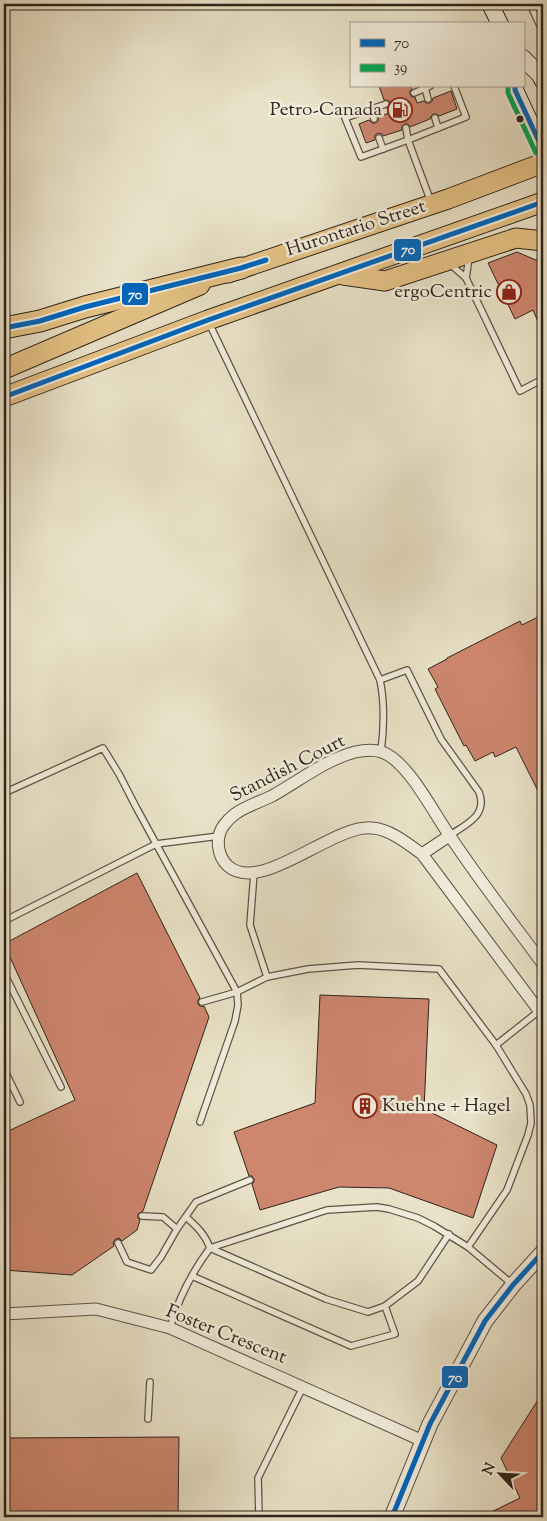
<svg xmlns="http://www.w3.org/2000/svg" width="547" height="1521" viewBox="0 0 547 1521" font-family="'Sorts Mill Goudy',serif">
  <style>
    .building { fill: #ce866f; stroke: #2e231b }
    .lines { fill: none; stroke-linecap: round; stroke-linejoin: round }
    .service-casing { stroke: #5d5346; stroke-width: 8 }
    .minor-casing { stroke: #5d5346; stroke-width: 13 }
    .tertiary-casing { stroke: #5d5346; stroke-width: 17 }
    .secondary-casing { stroke: #2e231b; stroke-width: 18 }
    .primary-casing { stroke: #2e231b; stroke-width: 21 }
    .motorway-casing { stroke: #2e231b; stroke-width: 23 }
    .service { stroke: #f1ecdb; stroke-width: 5.5 }
    .minor { stroke: #f1ecdb; stroke-width: 11 }
    .tertiary { stroke: #f1ecdb; stroke-width: 15 }
    .secondary { stroke: #f1ecdb; stroke-width: 16 }
    .primary { stroke: #e4c184; stroke-width: 19 }
    .motorway { stroke: #e4c184; stroke-width: 21 }
    .bus-1-casing { stroke: #f1ecdb; stroke-width: 9 }
    .bus-2-casing { stroke: #f1ecdb; stroke-width: 9 }
    .bus-1 { stroke: #0065bd; stroke-width: 5 }
    .bus-2 { stroke: #00a651; stroke-width: 5 }
    .bus-dot { fill: #2e231b; stroke: #f1ecdb; stroke-width: 2 }
    .labels { text-anchor: middle; dominant-baseline: central; stroke-width: 5; stroke-linejoin: round; paint-order: stroke }
    .poi-label { font-size: 19px; fill: #2e231b; stroke: #f1ecdb; text-anchor: end }
    .street-label { font-size: 19px; fill: #2e231b; stroke: #f1ecdb }
    .line-badge { stroke: #f1ecdb; stroke-width: 2 }
    .badge-label { font-size: 14px; text-anchor: middle; font-weight: bold; fill: #fff }
  </style>
  <rect width="100%" height="100%" fill="#e9e2c8"/>
  <filter id="stains"><feTurbulence type="fractalNoise" baseFrequency=".004" numOctaves="4"/><feColorMatrix values="0 0 0 0 .2 0 0 0 0 .09 0 0 0 0 .02 0 0 0 .5 -.17"/></filter>
  <radialGradient id="worn" r=".72"><stop offset=".6" stop-color="#630" stop-opacity="0"/><stop offset="1" stop-color="#630" stop-opacity=".3"/></radialGradient>
  <g class="building">
    <path d="M379 86H411L412 89 410 91V94L412 97H415L417 103 424 101 426 103H430L432 101 433 98 451 91 457 109 439 116 437 114H433L431 116 430 119 410 127 408 124H405L402 126V130L383 136 382 134 378 133 375 135V140L366 143 359 124 369 120 372 123H375L378 121V117L389 113 387 108 390 105V102L387 100H384Z"/>
    <path d="M517 252 543 263V333L533 310 515 319 488 263Z"/>
    <path d="M538 617 543 627V801L516 747 495 757 493 752 475 761 466 745 464 746 435 689 438 687 428 669 447 659V658L520 621 522 625Z"/>
    <path d="M137 873 200 998 198 1000V1004L200 1006H204L209 1017 143 1211 138 1214V1218L140 1220 137 1230 122 1241 119 1238 116 1239 113 1242 114 1246 72 1275 4 1270V1133L75 1100 4 944Z"/>
    <path d="M320 995 429 999 424 1109 497 1145 473 1218 389 1188 339 1187 260 1210 252 1184 254 1182V1179L252 1176H249L234 1132 315 1103Z"/>
    <path d="M543 1392V1517H481L520 1498 501 1458Z"/>
    <path d="M179 1437 178 1517H4V1438Z"/>
  </g>
  <g class="lines">
    <defs>
      <g id="service">
        <path d="M530 4 543 32"/>
        <path d="M425 88 428 99"/>
        <path d="M414 93 430 86"/>
        <path d="M386 104 345 118 361 157 408 140 406 128"/>
        <path d="M370 109 374 119"/>
        <path d="M435 118 438 128"/>
        <path d="M379 138 383 149"/>
        <path d="M431 202 408 140 466 117 454 86"/>
        <path d="M450 264 466 278 520 391 543 379"/>
        <path d="M466 278 469 258"/>
        <path d="M209 323 380 680C385 704 384 728 381 752"/>
        <path d="M380 680 407 670 441 739 479 792C488 816 466 824 449 836"/>
        <path d="M4 793 103 748 119 774 136 807 237 992 238 1005 235 1021 200 1122"/>
        <path d="M4 921 156 844 219 836"/>
        <path d="M4 973 61 1087"/>
        <path d="M267 977 308 969 358 965 439 969 496 1045 526 1094 530 1105 531 1123 528 1135 507 1190 468 1247 512 1284"/>
        <path d="M202 1002 237 992 267 977 250 925 254 873"/>
        <path d="M496 1045 539 1011"/>
        <path d="M4 1069 20 1102"/>
        <path d="M142 1216 163 1217 177 1229"/>
        <path d="M118 1243 127 1262 151 1270 161 1257 177 1229 196 1202 250 1180"/>
        <path d="M210 1248 326 1299 368 1312 385 1306 418 1281 449 1234"/>
        <path d="M210 1248 327 1210 377 1207 389 1209 418 1218 434 1226 468 1247"/>
        <path d="M192 1276 351 1346 395 1334 385 1306"/>
        <path d="M170 1328C178 1300 192 1272 210 1248 205 1234 197 1227 186 1217"/>
        <path d="M148 1419 150 1382"/>
        <path d="M259 1517 258 1478 303 1387"/>
      </g>
      <g id="minor">
        <path d="M422 854 449 836"/>
        <path d="M543 964C512 922 479 880 450 836 434 814 408 761 382 752 373 749 364 750 355 752 325 760 299 781 272 796 260 802 246 806 235 814 231 817 227 821 224 825 215 837 217 856 228 866 261 895 333 824 372 828 390 829 408 844 422 854L543 1016"/>
        <path d="M4 1314 96 1309 170 1328 423 1441"/>
      </g>
      <path id="tertiary" d="M392 1517 430 1424 485 1321 513 1285 543 1252"/>
      <g id="secondary">
        <path d="M490 4 500 24"/>
        <path d="M523 58 540 75 543 81"/>
        <path d="M515 86V90L543 150"/>
      </g>
      <g id="primary">
        <path d="M228 273 448 199 543 163"/>
        <path d="M343 275 385 281 516 238 543 241"/>
        <path d="M4 369 200 285"/>
        <path d="M4 397 208 320 543 202"/>
      </g>
      <path id="motorway" d="M4 328 40 321 85 307 241 268"/>
    </defs>
    <use href="#service" class="service-casing"/>
    <use href="#minor" class="minor-casing"/>
    <use href="#tertiary" class="tertiary-casing"/>
    <use href="#secondary" class="secondary-casing"/>
    <use href="#primary" class="primary-casing"/>
    <use href="#motorway" class="motorway-casing"/>
    <use href="#service" class="service"/>
    <use href="#minor" class="minor"/>
    <use href="#tertiary" class="tertiary"/>
    <use href="#secondary" class="secondary"/>
    <use href="#primary" class="primary"/>
    <use href="#motorway" class="motorway"/>
    <defs>
      <g id="bus-1">
        <path d="M515 86V90L543 150"/>
        <path d="M4 328 40 321 85 307 241 268 266 260"/>
        <path d="M4 397 208 320 543 202"/>
        <path d="M392 1517 430 1424 485 1321 513 1285 543 1252"/>
      </g>
      <path id="bus-2" d="M508 86V93L536 153"/>
    </defs>
    <use href="#bus-1" class="bus-1-casing"/>
    <use href="#bus-2" class="bus-2-casing"/>
    <use href="#bus-1" class="bus-1"/>
    <use href="#bus-2" class="bus-2"/>
  </g>
  <defs>
    <symbol id="fuel-ring" viewBox="-11 -11 22 22"><circle r="9.5" fill="#f1ecdb" stroke="#8f2418" stroke-width="1.5"/><path d="M-5.5-6h7V0h2V4h1.3V-2.5L3-4.5l.8-.8L6-3V5H2.5V1h-1V6h-7ZM-4.2-4.7v3.2H.2V-4.7Z" fill="#8f2418"/></symbol>
    <symbol id="shop-ring" viewBox="-11 -11 22 22"><circle r="9.5" fill="#f1ecdb" stroke="#8f2418" stroke-width="1.5"/><path d="M-5-2.5h2.3a2.7 3.5 0 0 1 5.4 0H5L5.5 6h-11ZM-1.5-2.5h3a1.5 2.3 0 0 0-3 0Z" fill="#8f2418"/></symbol>
    <symbol id="building-ring" viewBox="-11 -11 22 22"><circle r="9.5" fill="#f1ecdb" stroke="#8f2418" stroke-width="1.5"/><path d="M-4-6H4V6H1V3H-1V6H-4ZM-2.5-4.3h1.7v1.8h-1.7ZM.8-4.3h1.7v1.8H.8ZM-2.5-1h1.7V.8h-1.7ZM.8-1h1.7V.8H.8Z" fill="#8f2418"/></symbol>
  </defs>
  <g fill-rule="evenodd">
    <use href="#fuel-ring" x="386" y="96" width="28" height="28"/>
    <use href="#shop-ring" x="495" y="278" width="28" height="28"/>
    <use href="#building-ring" x="351" y="1092" width="28" height="28"/>
  </g>
  <circle class="bus-dot" cx="520" cy="119" r="4.5"/>
  <g class="labels">
    <g class="poi-label">
      <text x="382" y="110">Petro-Canada</text>
      <text x="492" y="292">ergoCentric</text>
      <text x="382" y="1106" text-anchor="start">Kuehne + Hagel</text>
    </g>
    <g class="street-label">
      <text transform="translate(356 229) rotate(-18)">Hurontario Street</text>
      <text transform="translate(288 769) rotate(-27)">Standish Court</text>
      <text transform="translate(226 1335) rotate(22)">Foster Crescent</text>
    </g>
  </g>
  <g class="line-badge">
    <rect x="393" y="238" width="29" height="24" rx="5" fill="#0065bd"/>
    <rect x="121" y="282" width="28" height="24" rx="5" fill="#0065bd"/>
    <rect x="441" y="1365" width="28" height="24" rx="5" fill="#0065bd"/>
  </g>
  <g class="badge-label">
    <text x="408" y="254">70</text>
    <text x="135" y="299">70</text>
    <text x="455" y="1382">70</text>
  </g>
  <rect width="547" height="1521" fill="none" stroke="#e9e2c8" stroke-width="20"/>
  <rect x="5" y="5" width="537" height="1511" fill="none" stroke="#2e231b" stroke-width="2.5"/>
  <rect x="10" y="10" width="527" height="1501" fill="none" stroke="#2e231b"/>
  <rect x="350" y="22" width="175" height="65" fill="#f1ecdb" stroke="#a39c8e"/>
  <rect x="360" y="39" width="25" height="8" fill="#0065bd" stroke="#a39c8e"/>
  <text x="394" y="48" font-size="15" fill="#2e231b">70</text>
  <rect x="360" y="64" width="25" height="8" fill="#00a651" stroke="#a39c8e"/>
  <text x="394" y="72" font-size="15" fill="#2e231b">39</text>
  <g transform="translate(500 1474) rotate(295)" stroke="#f1ecdb" stroke-width="4" paint-order="stroke">
  <path d="M0-4L9 19L0 12L-9 19Z" fill="#2e231b"/>
  <text y="-8" font-size="14" font-weight="bold" text-anchor="middle" fill="#2e231b">N</text>
  </g>
  <rect width="100%" height="100%" filter="url(#stains)"/>
  <rect width="100%" height="100%" fill="url(#worn)"/>
</svg>
